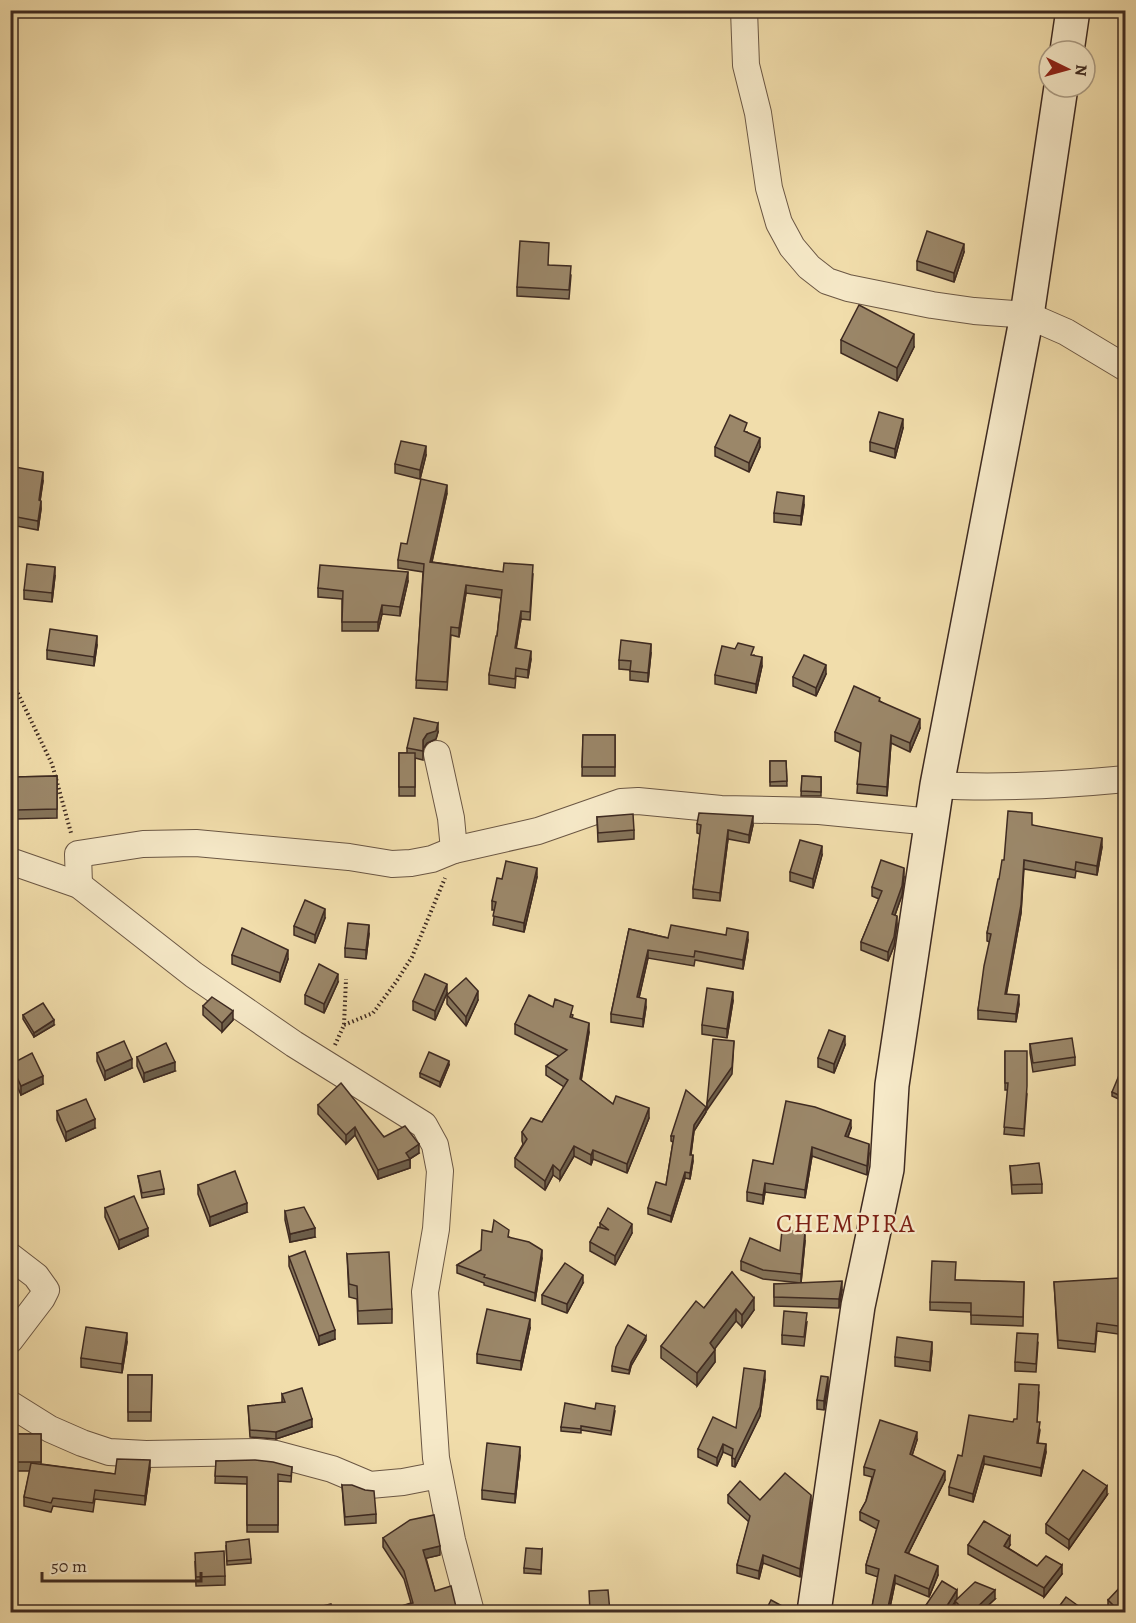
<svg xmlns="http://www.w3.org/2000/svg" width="1136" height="1623" viewBox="0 0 1136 1623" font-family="Alegreya,serif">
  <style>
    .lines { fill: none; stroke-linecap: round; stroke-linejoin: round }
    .street-casing { stroke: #6b5744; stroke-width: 28 }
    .secondary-casing { stroke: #3e2a21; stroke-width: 36 }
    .path { stroke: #3e2a21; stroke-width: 4; stroke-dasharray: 1.5 3; stroke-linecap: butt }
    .street { stroke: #f6e9c8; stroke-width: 26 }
    .secondary { stroke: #f6e9c8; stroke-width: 33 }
    .wall { fill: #85745a; stroke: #3e2a21; stroke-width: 1.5 }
    .shaded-wall { fill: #6c5e4a; stroke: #3e2a21; stroke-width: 1.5 }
    .building { fill: #9b8769; stroke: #3e2a21; stroke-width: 1.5 }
    .labels { text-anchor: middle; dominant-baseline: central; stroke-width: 4.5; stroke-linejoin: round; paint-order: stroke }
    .quarter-label { font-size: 26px; letter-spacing: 1.5px; fill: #7a1f14; stroke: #f6e9c8 }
  </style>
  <rect width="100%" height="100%" fill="#f1ddab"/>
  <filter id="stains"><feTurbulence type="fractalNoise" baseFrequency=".00333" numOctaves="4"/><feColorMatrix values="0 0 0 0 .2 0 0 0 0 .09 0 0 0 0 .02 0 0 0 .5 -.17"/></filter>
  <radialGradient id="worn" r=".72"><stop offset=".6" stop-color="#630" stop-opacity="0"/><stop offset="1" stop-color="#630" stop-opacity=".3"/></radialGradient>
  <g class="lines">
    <defs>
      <g id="street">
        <path d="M744 10 746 65 758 113 769 188 779 223 792 247 809 267 827 281 848 288 932 305 974 311 1027 315 1066 332 1126 368"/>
        <path d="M437 754 451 818 454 850"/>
        <path d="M937 785C1000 789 1063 785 1126 779"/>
        <path d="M10 861 79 885 194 975 294 1044 424 1125 435 1145 440 1171 436 1229 425 1292 436 1458 452 1540 471 1612"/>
        <path d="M79 885 78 854 143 844 196 843 349 857 392 864 411 863 432 859 454 850 538 831 621 802 638 801 721 809 819 811 932 822"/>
        <path d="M10 1256 36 1276 46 1290 42 1298 10 1340"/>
        <path d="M10 1404 50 1429 82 1443 109 1452 146 1454 256 1452 276 1454 332 1469 370 1485 403 1482 439 1475"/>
      </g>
      <g id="secondary">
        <path d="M1067 51 1073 10"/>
        <path d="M814 1612 858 1306 887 1169 892 1085 937 785 1027 315 1061 87"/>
      </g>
    </defs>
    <use href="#street" class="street-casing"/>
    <use href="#secondary" class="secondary-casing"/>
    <g class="path">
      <path d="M10 677 52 764 71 833"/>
      <path d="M344 1025 373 1013 396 982 412 957 445 878"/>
      <path d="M335 1045 344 1025 346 979"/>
    </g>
    <use href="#street" class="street"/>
    <use href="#secondary" class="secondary"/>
  </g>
  <g class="wall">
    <path d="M964 252 954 282 917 270V261Z"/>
    <path d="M548 265 571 275 569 299 517 296V287Z"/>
    <path d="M841 340 914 347 897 381 841 353Z"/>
    <path d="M903 428 895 458 870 451V442Z"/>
    <path d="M747 432 760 447 749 472 715 456V447Z"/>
    <path d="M10 435 16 445 13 466H10Z"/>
    <path d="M426 455 420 479 395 473V464Z"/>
    <path d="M43 481 40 500 41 509 38 530 11 525V516L15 497H12V488Z"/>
    <path d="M447 493 432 562 503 572 533 574 530 620 521 619 516 648 531 659 528 678 516 676 515 688 489 684V675L497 636 501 598 466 593 459 637 451 635 447 690 416 688 423 572 398 568V560L407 544Z"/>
    <path d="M804 505 801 525 774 522V513Z"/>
    <path d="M55 576 52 602 24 599V590Z"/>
    <path d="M408 581 400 616 382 614 378 631H342V599L318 597V588Z"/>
    <path d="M97 645 94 666 47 659V650Z"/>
    <path d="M651 653 648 682 630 680V670L619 669V660Z"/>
    <path d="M754 655 762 666 756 693 715 684V675Z"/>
    <path d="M826 674 816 696 793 686V677Z"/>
    <path d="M880 701 920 728 910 752 891 743 887 796 857 793 860 752 835 741V732Z"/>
    <path d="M438 732 436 739 427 743 423 749V760L415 758V796H399V753H407V748Z"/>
    <path d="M583 735H615V776H582Z"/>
    <path d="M770 761H786L787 786H770Z"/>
    <path d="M57 776V818L16 819 15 777Z"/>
    <path d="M802 776 821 777V796H801Z"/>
    <path d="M597 817 634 830V839L598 842Z"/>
    <path d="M697 824 753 825 749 843 728 839 720 901 693 898V889L700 834 697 833Z"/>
    <path d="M1032 825 1102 847 1097 875 1076 871 1075 878 1024 869 1021 913 1006 994 1019 1004 1016 1022 978 1019V1010L990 942 987 941V933L1004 860Z"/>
    <path d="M822 855 813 888 790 881V872Z"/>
    <path d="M537 877 524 932 493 925 495 910H492V901L502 879Z"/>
    <path d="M904 877 902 895 895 915 897 925 894 946 888 961 861 950V942L879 899 872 896V887Z"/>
    <path d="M325 918 315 943 294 935V926Z"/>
    <path d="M629 929 668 938 748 940 743 969 695 960 694 966 648 958 639 998 646 1007 643 1027 611 1022V1014Z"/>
    <path d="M369 934 366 959 345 957V948Z"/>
    <path d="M232 955 288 959 280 982 232 964Z"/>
    <path d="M338 982 324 1013 305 1004V995Z"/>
    <path d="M447 993 435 1020 413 1010V1001Z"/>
    <path d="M447 995 478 1000 466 1026 447 1004Z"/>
    <path d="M733 1001 727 1038 702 1034V1025Z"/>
    <path d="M203 1006 233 1020 222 1032 203 1015Z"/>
    <path d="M553 1007 573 1015 572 1018 589 1032 581 1080 613 1104 649 1118 627 1173 593 1159 591 1165 574 1156 560 1180 553 1175 545 1190 515 1167V1158L523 1144 522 1141V1132L542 1122 564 1087 546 1075V1066L559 1056 515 1034V1024Z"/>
    <path d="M23 1015 54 1025 34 1037 23 1019Z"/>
    <path d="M1030 1044 1075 1057V1065L1033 1072 1030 1053Z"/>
    <path d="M845 1045 834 1073 818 1067V1058Z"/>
    <path d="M1005 1051 1027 1094 1024 1136 1004 1134 1008 1090H1005Z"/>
    <path d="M97 1053 132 1068 105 1080 97 1061Z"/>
    <path d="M137 1057 175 1071 144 1082 137 1066Z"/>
    <path d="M11 1064 43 1084 21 1095 11 1072Z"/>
    <path d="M449 1065 440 1087 420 1077V1073Z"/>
    <path d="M1125 1075V1102L1112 1096V1092Z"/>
    <path d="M318 1105 419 1153 410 1159V1168L378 1179 355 1135 346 1144 318 1114Z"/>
    <path d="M57 1111 95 1128 66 1141 57 1120Z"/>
    <path d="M706 1112 694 1131 691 1155 693 1161 690 1179 685 1178 671 1222 648 1214V1208L666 1185 673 1142 671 1141V1136Z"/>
    <path d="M851 1128 848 1137 869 1153 867 1175 812 1156 805 1198 765 1192 763 1204 747 1201V1192L773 1164Z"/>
    <path d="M1010 1166 1042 1184V1193L1012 1194Z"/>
    <path d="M138 1176 164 1189V1194L142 1198Z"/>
    <path d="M198 1185 247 1212 210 1226 198 1194Z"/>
    <path d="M105 1208 148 1236 119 1249 105 1217Z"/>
    <path d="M285 1211 315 1237 290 1242 285 1220Z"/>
    <path d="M600 1223 632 1233 615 1265 590 1251V1242L600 1228Z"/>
    <path d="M509 1237 542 1258 535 1301 484 1285V1283L457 1273V1265Z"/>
    <path d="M805 1241 801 1283 763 1279 741 1270V1261L780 1251Z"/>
    <path d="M347 1254 392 1309V1323L358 1324 357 1299 349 1297Z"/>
    <path d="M289 1257 335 1339 319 1345 289 1266Z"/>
    <path d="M732 1272 754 1310 742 1327 736 1321 714 1349 715 1362 697 1386 661 1358V1346L704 1308Z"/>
    <path d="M955 1280 1024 1282 1023 1326 971 1324V1312L930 1310V1302Z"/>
    <path d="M1125 1281V1335L1097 1331 1095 1352 1058 1348 1054 1282Z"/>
    <path d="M583 1283 567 1313 542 1304V1295Z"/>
    <path d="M774 1284 842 1290 839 1308 774 1306Z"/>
    <path d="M807 1322 804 1346 782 1344V1335Z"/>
    <path d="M530 1328 521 1370 477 1363V1354Z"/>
    <path d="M646 1340 631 1366 629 1374 612 1371V1366Z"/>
    <path d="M127 1342 122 1373 81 1367V1358Z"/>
    <path d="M1038 1343 1036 1372 1015 1371V1362Z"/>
    <path d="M932 1351 930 1371 895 1366V1357Z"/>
    <path d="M128 1375H152L151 1421H128Z"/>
    <path d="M765 1379 760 1416 735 1467 732 1466V1456L723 1452 717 1466 698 1457V1449L736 1428Z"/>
    <path d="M828 1386 824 1410 817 1409V1400Z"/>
    <path d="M1039 1393 1037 1422 1040 1430 1038 1443 1046 1452 1041 1476 984 1464 973 1502 949 1495V1487L1017 1419Z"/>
    <path d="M282 1394 312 1427 276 1439 250 1437 248 1406 282 1403Z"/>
    <path d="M595 1409 615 1411 611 1435 581 1430V1433L561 1431V1427Z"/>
    <path d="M12 1434H41V1464L115 1474 150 1469 145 1505 95 1499 93 1512 53 1506 51 1512 24 1506V1497L30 1471H12Z"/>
    <path d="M917 1440 912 1455 945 1480 908 1554 938 1575 929 1597 895 1583 889 1612H871L878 1577 866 1573V1565L877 1529 860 1520V1512L866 1501 872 1477 864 1475V1467Z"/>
    <path d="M520 1456 515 1503 482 1499V1490Z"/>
    <path d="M216 1461 292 1467 291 1482 278 1481V1532H247V1484L215 1483Z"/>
    <path d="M342 1485 376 1514V1523L345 1525Z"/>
    <path d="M728 1495 760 1500 811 1503 800 1577 763 1563 759 1579 737 1573V1565L749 1522 728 1503Z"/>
    <path d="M1107 1495 1069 1549 1046 1533V1524Z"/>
    <path d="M383 1538 440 1555 426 1558 435 1591 456 1607 460 1612H392V1609L411 1603 404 1579 383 1547Z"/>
    <path d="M968 1545H1010L1008 1548 1037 1566 1062 1574 1044 1597 968 1554Z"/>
    <path d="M226 1546 251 1559V1563L227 1565Z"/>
    <path d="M542 1549 541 1574 524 1573V1568Z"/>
    <path d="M195 1562 225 1576V1585L196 1586Z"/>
    <path d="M957 1599 956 1601 995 1599 981 1612H957L955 1610V1602L949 1612H926V1605Z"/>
    <path d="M1108 1600 1125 1612H1114L1108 1607Z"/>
  </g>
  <g class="shaded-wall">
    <path d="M14 104V108L10 115V110Z"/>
    <path d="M964 244V252L954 282V273Z"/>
    <path d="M914 334V347L897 381V368Z"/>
    <path d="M903 419V428L895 458V449Z"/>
    <path d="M760 438V447L749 472V463Z"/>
    <path d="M426 446V455L420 479V470Z"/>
    <path d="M43 472V481L39 509V500Z"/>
    <path d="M447 485V493L430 570V562Z"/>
    <path d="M804 496V505L801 525V516Z"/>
    <path d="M41 501V509L38 530V521Z"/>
    <path d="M55 567V576L52 602V593Z"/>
    <path d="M408 572V581L400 616V607Z"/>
    <path d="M466 585V593L459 637V628Z"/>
    <path d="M382 605V614L378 631V622Z"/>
    <path d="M521 611V619L515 656V648Z"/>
    <path d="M97 636V645L94 666V657Z"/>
    <path d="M651 644V653L648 682V673Z"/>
    <path d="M531 651V659L528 678V670Z"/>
    <path d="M762 657V666L756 693V684Z"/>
    <path d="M826 665V674L816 696V688Z"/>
    <path d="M920 719V728L910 752V743Z"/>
    <path d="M438 723V732L436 739 427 743 423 749V740L427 734Z"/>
    <path d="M891 735V743L887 796V787Z"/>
    <path d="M753 816V825L749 843V835Z"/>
    <path d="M728 830V839L720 901V893Z"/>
    <path d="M1102 838V847L1097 875V866Z"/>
    <path d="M822 846V855L813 888V879Z"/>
    <path d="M1024 860 1021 913 1005 1002V994Z"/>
    <path d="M537 868V877L524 932V923Z"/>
    <path d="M904 868V877L902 895 892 923V914Z"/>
    <path d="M325 909V918L315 943V935Z"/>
    <path d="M897 916V925L894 946 888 961V952Z"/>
    <path d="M369 925V934L366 959V950Z"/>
    <path d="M748 932V940L743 969V960Z"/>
    <path d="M288 950V959L280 982V973Z"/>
    <path d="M648 950V958L637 1006V997Z"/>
    <path d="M338 974V982L324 1013V1004Z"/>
    <path d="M447 984V993L435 1020V1011Z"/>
    <path d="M478 991V1000L466 1026V1017Z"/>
    <path d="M733 992V1001L727 1038V1029Z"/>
    <path d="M1019 995V1004L1016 1022V1014Z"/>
    <path d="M646 999V1007L643 1027V1019Z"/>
    <path d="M233 1011V1020L222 1032V1023Z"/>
    <path d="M54 1020V1025L34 1037V1033Z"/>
    <path d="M589 1023V1032L580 1088V1079Z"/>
    <path d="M845 1036V1045L834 1073V1064Z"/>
    <path d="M734 1041 732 1074 707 1110V1103Z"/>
    <path d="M132 1059V1068L105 1080V1071Z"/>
    <path d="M449 1061V1065L440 1087V1082Z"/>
    <path d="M175 1062V1071L144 1082V1073Z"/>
    <path d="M43 1076V1084L21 1095V1086Z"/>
    <path d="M706 1107V1112L694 1131 690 1160 694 1125Z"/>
    <path d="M649 1108V1118L627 1173V1164Z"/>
    <path d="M95 1119V1128L66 1141V1132Z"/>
    <path d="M851 1120V1128L845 1144V1136Z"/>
    <path d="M355 1127V1135L346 1144V1135Z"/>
    <path d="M419 1144V1153L408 1160 410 1159V1168L378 1179V1170Z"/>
    <path d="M869 1144V1153L867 1175V1166Z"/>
    <path d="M574 1146V1156L560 1180V1171Z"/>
    <path d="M812 1147V1156L805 1198V1190Z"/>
    <path d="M593 1150V1159L591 1165V1155Z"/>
    <path d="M693 1155V1161L690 1179V1173Z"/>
    <path d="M553 1165V1175L545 1190V1181Z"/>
    <path d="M685 1172V1178L671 1222V1216Z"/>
    <path d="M765 1183V1192L763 1204V1195Z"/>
    <path d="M247 1203V1212L210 1226V1217Z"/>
    <path d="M632 1224V1233L615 1265V1256Z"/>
    <path d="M148 1228V1236L119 1249V1240Z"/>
    <path d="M315 1228V1237L290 1242V1234Z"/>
    <path d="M805 1232V1241L801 1283V1274Z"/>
    <path d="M542 1250V1258L535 1301V1293Z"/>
    <path d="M583 1275V1283L567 1313V1304Z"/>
    <path d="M842 1281V1290L839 1308V1299Z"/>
    <path d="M754 1298V1310L742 1327V1315Z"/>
    <path d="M736 1309V1321L710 1355V1343Z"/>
    <path d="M530 1319V1328L521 1370V1361Z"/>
    <path d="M335 1330V1339L319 1345V1336Z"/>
    <path d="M127 1333V1342L122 1373V1364Z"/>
    <path d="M646 1336V1340L631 1366 629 1374 631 1362Z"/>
    <path d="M932 1342V1351L930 1371V1362Z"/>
    <path d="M715 1350V1362L697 1386V1373Z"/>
    <path d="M765 1371V1379L760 1416 735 1467V1459Z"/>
    <path d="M828 1377V1386L824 1410V1401Z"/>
    <path d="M312 1419V1427L276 1439V1432Z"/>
    <path d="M917 1432V1440L910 1462V1454Z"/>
    <path d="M723 1444V1452L717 1466V1458Z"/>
    <path d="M1046 1444V1452L1041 1476V1468Z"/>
    <path d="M520 1447V1456L515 1503V1494Z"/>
    <path d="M984 1456V1464L973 1502V1494Z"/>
    <path d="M150 1460V1469L145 1505V1496Z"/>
    <path d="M945 1471V1480L905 1560V1552Z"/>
    <path d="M1107 1486V1495L1069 1549V1540Z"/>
    <path d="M811 1495V1503L800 1577V1569Z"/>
    <path d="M1010 1536V1545L1004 1555V1546Z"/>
    <path d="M440 1546V1555L423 1559V1550Z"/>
    <path d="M763 1555V1563L759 1579V1571Z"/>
    <path d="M1062 1565V1574L1044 1597V1588Z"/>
    <path d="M938 1566V1575L929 1597V1589Z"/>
    <path d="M895 1575V1583L889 1612H887Z"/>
    <path d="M957 1590V1599L948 1612H943Z"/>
    <path d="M995 1590V1599L981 1612H972Z"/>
  </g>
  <g class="building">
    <path d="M10 101 14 104 10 110Z"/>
    <path d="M927 231 964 244 954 273 917 261Z"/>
    <path d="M520 241 549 243 548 265 571 266 569 290 517 287Z"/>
    <path d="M859 305 914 334 897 368 841 340Z"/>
    <path d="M879 412 903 419 895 449 870 442Z"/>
    <path d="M730 415 747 423 744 431 760 438 749 463 715 447Z"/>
    <path d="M10 435 16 436 13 457H10Z"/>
    <path d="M401 441 426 446 420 470 395 464Z"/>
    <path d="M15 467 43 472 39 500 41 501 38 521 11 516 16 489 12 488Z"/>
    <path d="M421 479 447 485 430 562 503 572 504 563 533 565 530 612 521 611 515 648 531 651 528 670 516 668 515 679 489 675 496 636H497L502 590 466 585 459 628 451 627 447 682 416 680 424 564 398 560 401 543 407 544Z"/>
    <path d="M777 492 804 496 801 516 774 513Z"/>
    <path d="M27 564 55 567 52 593 24 590Z"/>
    <path d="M320 565 408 572 400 607 382 605 378 622H342L343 591 318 588Z"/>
    <path d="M50 629 97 636 94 657 47 650Z"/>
    <path d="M621 640 651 644 648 673 630 671 631 661 619 660Z"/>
    <path d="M738 643 754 647 751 655 762 657 756 684 715 675 722 646 735 649Z"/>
    <path d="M804 655 826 665 816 688 793 677Z"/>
    <path d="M854 686 880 698 879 701 920 719 910 743 891 735 887 787 857 784 861 743 835 732Z"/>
    <path d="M414 718 438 723 436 731 427 734 423 740V751L407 748Z"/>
    <path d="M583 735H615V767H582Z"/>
    <rect x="399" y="753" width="16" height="34"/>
    <path d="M770 761H786L787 781 770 782Z"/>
    <path d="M57 776V809L16 810 15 777Z"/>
    <path d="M802 776 821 777V792L801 791Z"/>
    <path d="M1008 811 1032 813V825L1102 838 1097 866 1076 862 1075 870 1024 860 1021 905 1005 994 1019 995 1016 1014 978 1010 984 966 991 934 987 933 998 879H999L1002 860H1004Z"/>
    <path d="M699 813 753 816 749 835 728 830 720 893 693 889 701 825 697 824Z"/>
    <path d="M633 814 634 830 598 833 597 817Z"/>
    <path d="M800 840 822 846 813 879 790 872Z"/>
    <path d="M881 860 904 868 902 886 892 914 897 916 894 937 888 952 861 942 882 891 872 887Z"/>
    <path d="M506 861 537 868 524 923 493 916 496 902 492 901 497 878 502 879Z"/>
    <path d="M305 900 325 909 315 935 294 926Z"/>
    <path d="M348 923 369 925 366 950 345 948Z"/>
    <path d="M671 925 726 935 727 928 748 932 743 960 695 951 694 957 648 950 637 997 646 999 643 1019 611 1014 629 929 668 938Z"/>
    <path d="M242 928 288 950 280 973 232 955Z"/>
    <path d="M319 964 338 974 324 1004 305 995Z"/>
    <path d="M425 974 447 984 435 1011 413 1001Z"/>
    <path d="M466 978 478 991 466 1017 447 995Z"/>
    <path d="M707 988 733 992 727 1029 702 1025Z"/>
    <path d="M529 995 553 1007 555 999 573 1006 570 1017 589 1023 580 1079 613 1104 616 1096 649 1108 627 1164 593 1150 591 1155 574 1146 560 1171 553 1165 545 1181 515 1158 527 1139 522 1132 531 1118 542 1122 568 1080 546 1066 567 1050 515 1024Z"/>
    <path d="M212 997 233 1011 222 1023 203 1006Z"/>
    <path d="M43 1003 54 1020 34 1033 23 1015Z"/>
    <path d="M829 1030 845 1036 834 1064 818 1058Z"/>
    <path d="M1072 1038 1075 1057 1033 1063 1030 1044Z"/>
    <path d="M713 1039 734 1041 732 1067 707 1103Z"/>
    <path d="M124 1041 132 1059 105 1071 97 1053Z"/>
    <path d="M166 1043 175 1062 144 1073 137 1057Z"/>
    <path d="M1005 1051H1027V1086L1024 1129 1004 1127 1008 1083H1005Z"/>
    <path d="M429 1052 449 1061 440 1082 420 1073Z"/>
    <path d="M32 1053 43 1076 21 1086 11 1064Z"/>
    <path d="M1120 1073 1125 1075V1098L1112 1092Z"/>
    <path d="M341 1083 384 1137 405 1126 419 1144 406 1153 410 1159 378 1170 355 1127 346 1135 318 1105Z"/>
    <path d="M686 1090 706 1107 694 1125 690 1155H693L690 1173 685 1172 671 1216 648 1208 656 1182 666 1185 674 1136H671Z"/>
    <path d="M86 1099 95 1119 66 1132 57 1111Z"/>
    <path d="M786 1101 815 1107 851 1120 845 1136 869 1144 867 1166 812 1147 805 1190 765 1183 763 1195 747 1192 753 1160 773 1164Z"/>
    <path d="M1039 1163 1042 1184 1012 1185 1010 1166Z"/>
    <path d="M160 1171 164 1189 142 1193 138 1176Z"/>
    <path d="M235 1171 247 1203 210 1217 198 1185Z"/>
    <path d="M134 1196 148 1228 119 1240 105 1208Z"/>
    <path d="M304 1207 315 1228 290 1234 285 1211Z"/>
    <path d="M608 1208 632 1224 615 1256 590 1242 598 1227 609 1230 600 1223Z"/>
    <path d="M494 1220 509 1230 508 1237 529 1242 542 1250 535 1293 484 1277 485 1275 457 1265 481 1250 482 1230 492 1232Z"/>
    <path d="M782 1230 805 1232 801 1274 763 1270 741 1261 750 1238 780 1251Z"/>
    <path d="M305 1251 335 1330 319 1336 289 1257Z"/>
    <path d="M389 1252 392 1309 358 1311 357 1286 349 1284 347 1254Z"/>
    <path d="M932 1261 956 1262 955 1280 1024 1282 1023 1317 971 1315V1303L930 1302Z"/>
    <path d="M565 1263 583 1275 567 1304 542 1295Z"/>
    <path d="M732 1272 754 1298 742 1315 736 1309 710 1343 715 1350 697 1373 661 1346 696 1301 704 1308Z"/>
    <path d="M1119 1278V1281H1125V1327L1097 1323 1095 1344 1058 1340 1054 1282Z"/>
    <path d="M842 1281 839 1299 774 1297V1284Z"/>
    <path d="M487 1309 530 1319 521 1361 477 1354Z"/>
    <path d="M784 1311 807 1313 804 1337 782 1335Z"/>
    <path d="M628 1325 646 1336 631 1362 629 1370 612 1366 616 1347Z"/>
    <path d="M86 1327 127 1333 122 1364 81 1358Z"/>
    <path d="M1017 1333 1038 1334 1036 1364 1015 1362Z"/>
    <path d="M897 1337 932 1342 930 1362 895 1357Z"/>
    <path d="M744 1368 765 1371 760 1407 735 1459 732 1458 733 1449 723 1444 717 1458 698 1449 713 1417 736 1428Z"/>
    <path d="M128 1375H152L151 1412H128Z"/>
    <path d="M821 1376 828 1377 824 1401 817 1400Z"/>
    <path d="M1019 1384 1039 1385 1037 1422H1040L1037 1443 1046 1444 1041 1468 984 1456 973 1494 949 1487 958 1455 962 1456 969 1415 1013 1422 1014 1419H1017Z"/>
    <path d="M302 1388 312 1419 276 1432 250 1430 248 1406 285 1402 282 1394Z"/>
    <path d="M565 1403 595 1409 596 1403 615 1406 611 1431 581 1426V1429L561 1427Z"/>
    <path d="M880 1420 917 1432 910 1454 945 1471 905 1552 938 1566 929 1589 895 1575 887 1612H871L879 1569 866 1565 879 1521 860 1512 866 1501 875 1470 864 1467Z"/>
    <rect x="12" y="1434" width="29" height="28"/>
    <path d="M487 1443 520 1447 515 1494 482 1490Z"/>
    <path d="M117 1459 150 1460 145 1496 95 1490 93 1503 53 1498 51 1503 24 1497 31 1463 115 1474Z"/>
    <path d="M255 1460 273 1462 292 1467 291 1476 278 1474V1525H247V1477L215 1476 216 1461Z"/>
    <path d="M1083 1470 1107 1486 1069 1540 1046 1524Z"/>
    <path d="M785 1473 811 1495 800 1569 763 1555 759 1571 737 1565 750 1516 728 1495 740 1481 760 1500Z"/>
    <path d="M342 1485H352L365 1490 374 1491 376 1514 345 1517Z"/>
    <path d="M434 1515 440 1546 423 1550 435 1591 451 1586 456 1607 460 1612H393L392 1609 413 1603 404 1571 383 1538 410 1520Z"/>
    <path d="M984 1521 1010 1536 1004 1546 1037 1566 1046 1556 1062 1565 1044 1588 968 1545Z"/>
    <path d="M249 1539 251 1559 227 1561 226 1542Z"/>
    <path d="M526 1548 542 1549 541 1570 524 1568Z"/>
    <path d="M224 1551 225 1576 196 1577 195 1553Z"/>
    <path d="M942 1581 957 1590 943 1612H938L926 1605Z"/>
    <path d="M975 1582 995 1590 972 1612H966L955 1601Z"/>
    <path d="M1125 1582V1612H1120L1108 1600Z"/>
    <path d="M608 1590 610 1612H590L589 1591Z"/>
    <path d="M1066 1597 1084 1610 1082 1612H1055Z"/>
    <path d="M771 1600 793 1612H765Z"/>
    <path d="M331 1604 334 1612H303V1611Z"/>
  </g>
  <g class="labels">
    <g class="quarter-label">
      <text x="846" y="1223">CHEMPIRA</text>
    </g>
  </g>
  <rect width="1136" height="1623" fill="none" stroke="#f1ddab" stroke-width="36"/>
  <rect x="12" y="12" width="1112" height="1599" fill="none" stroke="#3e2a21" stroke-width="3"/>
  <rect x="18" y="18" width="1100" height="1587" fill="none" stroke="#3e2a21" stroke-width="1.5"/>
  <g transform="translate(1067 69) rotate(95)"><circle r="28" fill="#f6e9c8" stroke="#ac9d85" stroke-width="1.5"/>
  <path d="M0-4.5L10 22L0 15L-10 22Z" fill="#8f2418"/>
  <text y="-9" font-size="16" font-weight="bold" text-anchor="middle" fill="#3e2a21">N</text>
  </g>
  <path d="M42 1572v9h159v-9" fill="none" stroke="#3e2a21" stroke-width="3"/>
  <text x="51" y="1572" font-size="18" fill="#3e2a21" stroke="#f6e9c8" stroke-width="4.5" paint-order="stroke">50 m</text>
  <rect width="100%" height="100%" filter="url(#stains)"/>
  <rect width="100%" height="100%" fill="url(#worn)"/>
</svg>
